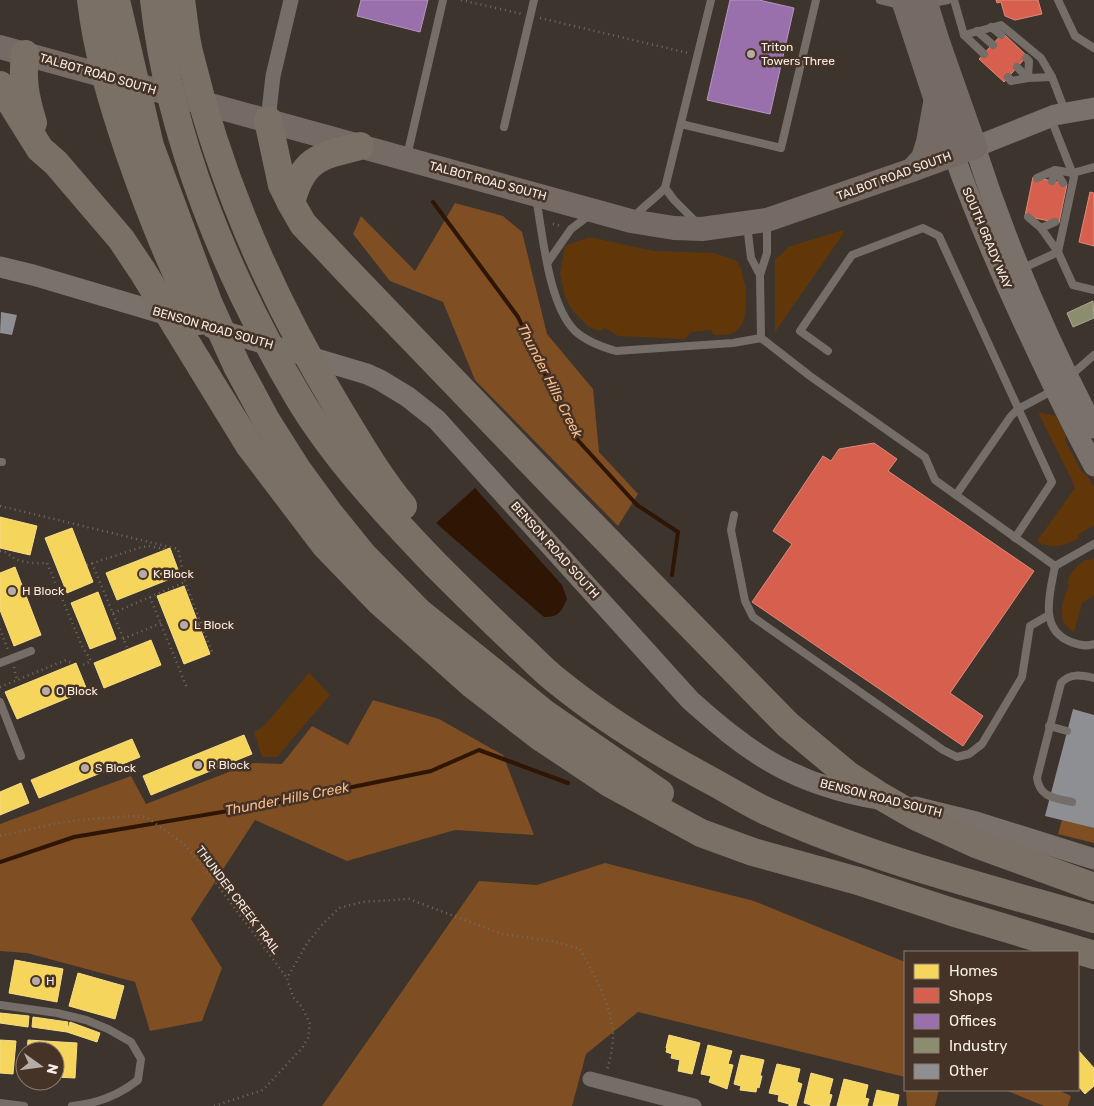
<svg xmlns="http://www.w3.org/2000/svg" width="1094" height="1106" viewBox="0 0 1094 1106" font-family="Rubik,sans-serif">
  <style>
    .green { fill: #61370a }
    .forest { fill: #7f4e23 }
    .water { fill: #2e1504 }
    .homes { fill: #f6d55c; stroke: #f7dc85 }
    .shops { fill: #d6604d; stroke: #e08a7b }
    .offices { fill: #9970ab; stroke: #b696bc }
    .industry { fill: #8c8c6e; stroke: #aca992 }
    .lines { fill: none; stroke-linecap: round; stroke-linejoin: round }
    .stream { stroke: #2e1504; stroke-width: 4 }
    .building { fill: #8d8f93 }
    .path { stroke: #726b65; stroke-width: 2.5; stroke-dasharray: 1 4; stroke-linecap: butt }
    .lane { stroke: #756e68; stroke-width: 8 }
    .street { stroke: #756e68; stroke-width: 15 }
    .secondary { stroke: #7a716a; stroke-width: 21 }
    .primary { stroke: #756b64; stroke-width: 24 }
    .highway { stroke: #7b7066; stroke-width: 28 }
    .poi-dot { fill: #b7aca5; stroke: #443326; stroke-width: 2 }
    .labels { text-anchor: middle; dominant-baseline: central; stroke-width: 5; stroke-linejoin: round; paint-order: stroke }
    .poi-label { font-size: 12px; fill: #f8ede5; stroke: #443326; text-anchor: start }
    .street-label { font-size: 12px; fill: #f8ede5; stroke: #443326 }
    .water-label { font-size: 14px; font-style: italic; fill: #fcbb88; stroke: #443326 }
  </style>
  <rect width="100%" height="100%" fill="#3d342d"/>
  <g class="green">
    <path d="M843 230V234L775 332V259L781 255 788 247Z"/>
    <path d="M589 237 654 251 715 253 737 261 742 271 744 284 746 285C746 310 750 338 714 335L711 330 691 332 685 339 618 336 605 328 599 331 589 327 573 311 565 297 560 274 565 246Z"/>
    <path d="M1038 412 1056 416 1066 436 1065 441 1082 472 1087 475 1094 487V525L1078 535 1079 538C1065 545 1052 551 1037 541L1075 488 1071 478Z"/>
    <path d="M1094 558V595L1082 603 1074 632C1055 621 1062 603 1069 585L1067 582C1070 574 1078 563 1086 560 1089 560 1092 560 1094 558Z"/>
    <path d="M309 673 330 695 277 757H262L254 732 264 726Z"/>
  </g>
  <g class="forest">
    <path d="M455 203 503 216 522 232 547 334 593 389 599 452 638 494 618 526 475 380 443 302 390 281 353 234 361 216 415 271Z"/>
    <path d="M373 700 439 719 503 755 534 835 455 830 347 861 255 820 191 919 222 968 202 1021 150 1031 135 982 27 953 0 951V824L131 776 146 804 252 763 282 764 312 726 348 745Z"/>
    <path d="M1062 820 1094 828V843L1058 834Z"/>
    <path d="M605 863 754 901 905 962V1077L638 1012 586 1054 572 1106H322L479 881 537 885Z"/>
    <path d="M906 1090H939L935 1106H907Z"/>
    <path d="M1005 1090H1058L1071 1096 1068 1106H1044Z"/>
  </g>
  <path class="water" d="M475 488 562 585 567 599C561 612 559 617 544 617L436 523Z"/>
  <g class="homes">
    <path d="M0 517 37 526 30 555 0 548Z"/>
    <path d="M72 528 93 582 67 593 45 538Z"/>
    <path d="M170 548 180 575 117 600 106 573Z"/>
    <path d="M15 567 41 635 14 646 0 610V573Z"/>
    <path d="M184 586 210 654 184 664 157 596Z"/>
    <path d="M98 592 116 639 90 649 71 603Z"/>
    <path d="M151 640 161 665 104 688 94 663Z"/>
    <path d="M76 663 87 690 17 719 5 692Z"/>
    <path d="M244 735 252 754 151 795 143 776Z"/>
    <path d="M132 739 140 757 39 798 31 780Z"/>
    <path d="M21 783 29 803 0 815V792Z"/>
    <path d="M15 960 63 969 57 1002 9 993Z"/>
    <path d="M78 973 124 986 115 1019 69 1006Z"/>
    <path d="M0 1013 29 1016 28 1027 0 1023Z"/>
    <path d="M33 1017 68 1022 67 1032 32 1027Z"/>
    <path d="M70 1022 100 1033 97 1042 67 1032Z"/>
    <path d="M669 1035 700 1043 692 1074 678 1071 680 1060 671 1058 672 1054 666 1052 667 1048H666Z"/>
    <path d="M0 1040 16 1041 13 1074 0 1073Z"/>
    <path d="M28 1040 77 1043 75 1078 55 1077V1051H27Z"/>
    <path d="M708 1045 732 1051 728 1064 733 1065 727 1089 709 1082 711 1076 701 1074Z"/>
    <path d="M1078 1050 1094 1068V1086L1085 1094 1078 1086Z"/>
    <path d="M741 1055 764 1060 760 1076H762L759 1088 757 1087 756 1092 740 1090 741 1086 734 1084Z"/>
    <path d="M777 1064 800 1069 797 1082 802 1084 796 1106H789V1104L778 1101 779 1095 769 1093Z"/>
    <path d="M811 1073 833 1079 829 1094 832 1095 829 1106H810L811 1105 804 1103Z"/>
    <path d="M844 1079 868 1085 865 1098 869 1099 867 1106H837Z"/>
    <path d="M877 1090 899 1095 897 1106H873Z"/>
  </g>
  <g class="shops">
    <path d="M996 0H1038L1042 14 1015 20 1005 16 1001 2 997 3Z"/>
    <path d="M1003 33 1027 56 1004 82 979 59Z"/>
    <path d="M1033 177 1067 184 1059 223 1025 216Z"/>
    <path d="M1090 192 1094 193V246L1079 242Z"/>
    <path d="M874 443 897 459 888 471 1034 571 950 693 983 716 963 746 752 602 792 544 773 531 823 456 831 461 839 449Z"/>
  </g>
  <g class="offices">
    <path d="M361 0H428L420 32 357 16Z"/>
    <path d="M730 0H759L794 8 770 114 707 100Z"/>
  </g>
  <path class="industry" d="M1093 301 1094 318 1073 327 1067 313Z"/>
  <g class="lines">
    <g class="stream">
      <path d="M433 202 518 317 574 436 637 505 678 532 672 575"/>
      <path d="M0 862 74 837 269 804 431 771 479 750 568 783"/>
    </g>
  </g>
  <g class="building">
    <path d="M1 312 17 315 12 335 0 333Z"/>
    <path d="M1073 709 1094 715V828L1045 816Z"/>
  </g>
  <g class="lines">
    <g class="path">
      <path d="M461 0 522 14"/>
      <path d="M540 18 688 53"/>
      <path d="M553 224 561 226"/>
      <path d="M0 506 178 549 185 582 212 652"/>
      <path d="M0 551C8 551 11 558 18 560 26 563 38 564 47 563L82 646 91 661 81 666"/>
      <path d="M92 563 128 650"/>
      <path d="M87 565 142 547 149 546 164 549 165 545"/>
      <path d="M150 597 187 688"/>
      <path d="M113 613 185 582"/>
      <path d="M0 629 8 650"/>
      <path d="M123 639 161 623"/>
      <path d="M14 667 17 680"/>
      <path d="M0 687 66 660 73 664"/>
      <path d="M0 836 58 823 80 820 130 816 146 817 183 843 216 883 287 978"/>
      <path d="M214 1106 263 1090 302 1048 308 1038 310 1024 302 1007 293 997 287 978 308 942 322 925 339 908 362 902 409 899 502 934 552 941 580 949C592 971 608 999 612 1024 615 1039 611 1056 607 1070"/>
    </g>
    <g class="lane">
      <path d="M880 0 900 5"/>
      <path d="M954 0 964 35 1001 25 1041 58 1052 77 1065 111"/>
      <path d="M1058 0 1075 36 1094 48"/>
      <path d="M928 4 948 0"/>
      <path d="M991 27 1001 35"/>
      <path d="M977 31 993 45"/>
      <path d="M964 35 984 54"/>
      <path d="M1017 67 1028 78 1052 77"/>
      <path d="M1008 77 1011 81 1028 78 1029 61 1026 58"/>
      <path d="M1051 119 1074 177 1058 252"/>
      <path d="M681 124 781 148 816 0"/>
      <path d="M504 127 534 0"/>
      <path d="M407 156 443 0"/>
      <path d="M1037 178 1055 170 1063 183"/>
      <path d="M1052 181 1055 170 1073 173 1094 167"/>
      <path d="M665 188 711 0"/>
      <path d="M536 198C543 235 548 304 575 331 586 341 602 347 616 351L733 343 761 338 810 376 925 457 935 480 1055 566 1094 544"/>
      <path d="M634 217C643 206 655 199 665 188L674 200 698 224"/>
      <path d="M1028 217 1041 228 1058 252"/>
      <path d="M747 225 751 258 760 275"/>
      <path d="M1041 228 1055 222"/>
      <path d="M548 262 571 229 591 214"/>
      <path d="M1021 269 1058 252 1073 285 1094 290"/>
      <path d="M761 338 760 275 767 253V223"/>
      <path d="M828 351 800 331 852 255 923 228 939 236 1052 482 1015 538"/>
      <path d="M1069 377 1094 355"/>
      <path d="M0 462H2"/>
      <path d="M956 495 1011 416 1018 409 1054 390"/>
      <path d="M734 515 731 530 745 601 753 617 943 750 957 757 969 754 982 744 1022 677 1030 626 1049 615"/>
      <path d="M1055 566C1050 593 1038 629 1071 642 1079 645 1086 647 1094 644"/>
      <path d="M0 663 31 651"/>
      <path d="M0 702 21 756"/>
      <path d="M1049 726 1067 731"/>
      <path d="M1072 802C1055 798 1040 798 1037 778L1061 683C1070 673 1081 675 1094 678"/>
      <path d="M0 1005 57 1013 86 1020 108 1029 131 1042 141 1059 138 1080C119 1095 96 1104 72 1106"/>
      <path d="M0 1103 24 1106"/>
    </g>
    <g class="street">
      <path d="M268 120 273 76 291 0"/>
      <path d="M590 1079 694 1106"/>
    </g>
    <g class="secondary">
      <path d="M1094 108 1055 115 975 147C1006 243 1047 339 1094 428"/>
      <path d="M954 155C974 211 997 265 1022 319 1045 369 1068 418 1094 466"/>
      <path d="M0 267 33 275 178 318"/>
      <path d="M212 328 367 374 380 380 408 397 437 420 690 700C717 724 745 748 776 765 807 782 843 793 878 799"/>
      <path d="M915 807 976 822 1094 859"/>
    </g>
    <g class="primary">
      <path d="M903 0 954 155"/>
      <path d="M0 47 631 221 674 228 702 229 767 220 912 170 975 147 938 42 925 0"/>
      <path d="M912 170 923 158 928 142 935 103"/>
    </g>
    <g class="highway">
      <path d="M91 0C97 52 112 102 129 152 149 210 171 267 200 321"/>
      <path d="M116 0 150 146 208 302 237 366 250 390 266 420 297 469 329 513 363 555 420 613 544 713 660 793"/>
      <path d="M154 0C169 137 227 277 297 395 333 456 386 513 435 564 463 592 491 620 521 648 533 659 544 671 557 681 606 721 661 754 717 784 733 793 749 803 766 811 871 859 984 887 1094 919"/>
      <path d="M181 0C184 19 185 38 190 56 220 180 272 299 338 408 358 441 378 476 403 506"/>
      <path d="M25 54C22 81 25 96 33 123"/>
      <path d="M0 85 40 149 56 163 121 239 143 272 249 445 325 545 379 601 473 685 539 736 611 784 701 833 753 852 858 881 952 912 1094 955"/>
      <path d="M268 120 282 185 291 203 303 224 358 282 559 491 788 725 848 775 877 794 915 816 976 844 1094 887"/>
      <path d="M291 203C302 159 319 156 360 146"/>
    </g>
  </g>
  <g class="poi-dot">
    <circle cx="751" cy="54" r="5"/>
    <circle cx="143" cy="574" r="5"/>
    <circle cx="12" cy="591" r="5"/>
    <circle cx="184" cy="625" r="5"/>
    <circle cx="46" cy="691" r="5"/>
    <circle cx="198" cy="765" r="5"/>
    <circle cx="85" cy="768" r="5"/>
    <circle cx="36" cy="981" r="5"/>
  </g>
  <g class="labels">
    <g class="poi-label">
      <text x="761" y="47">Triton<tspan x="761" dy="14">Towers Three</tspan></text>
      <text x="153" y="574">K Block</text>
      <text x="22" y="591">H Block</text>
      <text x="194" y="625">L Block</text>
      <text x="56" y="691">O Block</text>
      <text x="208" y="765">R Block</text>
      <text x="95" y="768">S Block</text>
      <text x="46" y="981">H</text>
    </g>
    <g class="street-label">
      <text transform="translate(98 74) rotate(16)">TALBOT ROAD SOUTH</text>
      <text transform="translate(894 176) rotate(-20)">TALBOT ROAD SOUTH</text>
      <text transform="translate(488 181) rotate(15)">TALBOT ROAD SOUTH</text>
      <text transform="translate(987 238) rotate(67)">SOUTH GRADY WAY</text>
      <text transform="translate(213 328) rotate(16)">BENSON ROAD SOUTH</text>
      <text transform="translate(555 550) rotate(48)">BENSON ROAD SOUTH</text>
      <text transform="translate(881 798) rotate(14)">BENSON ROAD SOUTH</text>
      <text transform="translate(238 900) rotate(53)">THUNDER CREEK TRAIL</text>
    </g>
    <g class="water-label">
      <text transform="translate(550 381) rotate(63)">Thunder Hills Creek</text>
      <text transform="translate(287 799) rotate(-11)">Thunder Hills Creek</text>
    </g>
  </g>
  <rect x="904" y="951" width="175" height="140" fill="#443326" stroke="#8c7d72"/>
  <rect x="914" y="964" width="25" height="15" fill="#f6d55c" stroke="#8c7d72"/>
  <text x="949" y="976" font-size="15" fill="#f8ede5">Homes</text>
  <rect x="914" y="988" width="25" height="15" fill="#d6604d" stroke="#8c7d72"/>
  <text x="949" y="1001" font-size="15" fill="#f8ede5">Shops</text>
  <rect x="914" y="1014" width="25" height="15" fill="#9970ab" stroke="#8c7d72"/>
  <text x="949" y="1026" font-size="15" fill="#f8ede5">Offices</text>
  <rect x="914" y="1038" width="25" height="15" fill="#8c8c6e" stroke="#8c7d72"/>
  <text x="949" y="1051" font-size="15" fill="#f8ede5">Industry</text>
  <rect x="914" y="1064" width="25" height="15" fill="#8d8f93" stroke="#8c7d72"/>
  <text x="949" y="1076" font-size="15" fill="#f8ede5">Other</text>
  <g transform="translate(40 1066) rotate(104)"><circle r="24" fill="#443326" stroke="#8c7d72"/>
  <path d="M0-4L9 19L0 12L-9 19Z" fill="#b7aca5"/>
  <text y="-8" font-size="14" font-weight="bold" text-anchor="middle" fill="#f8ede5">N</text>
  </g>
</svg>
